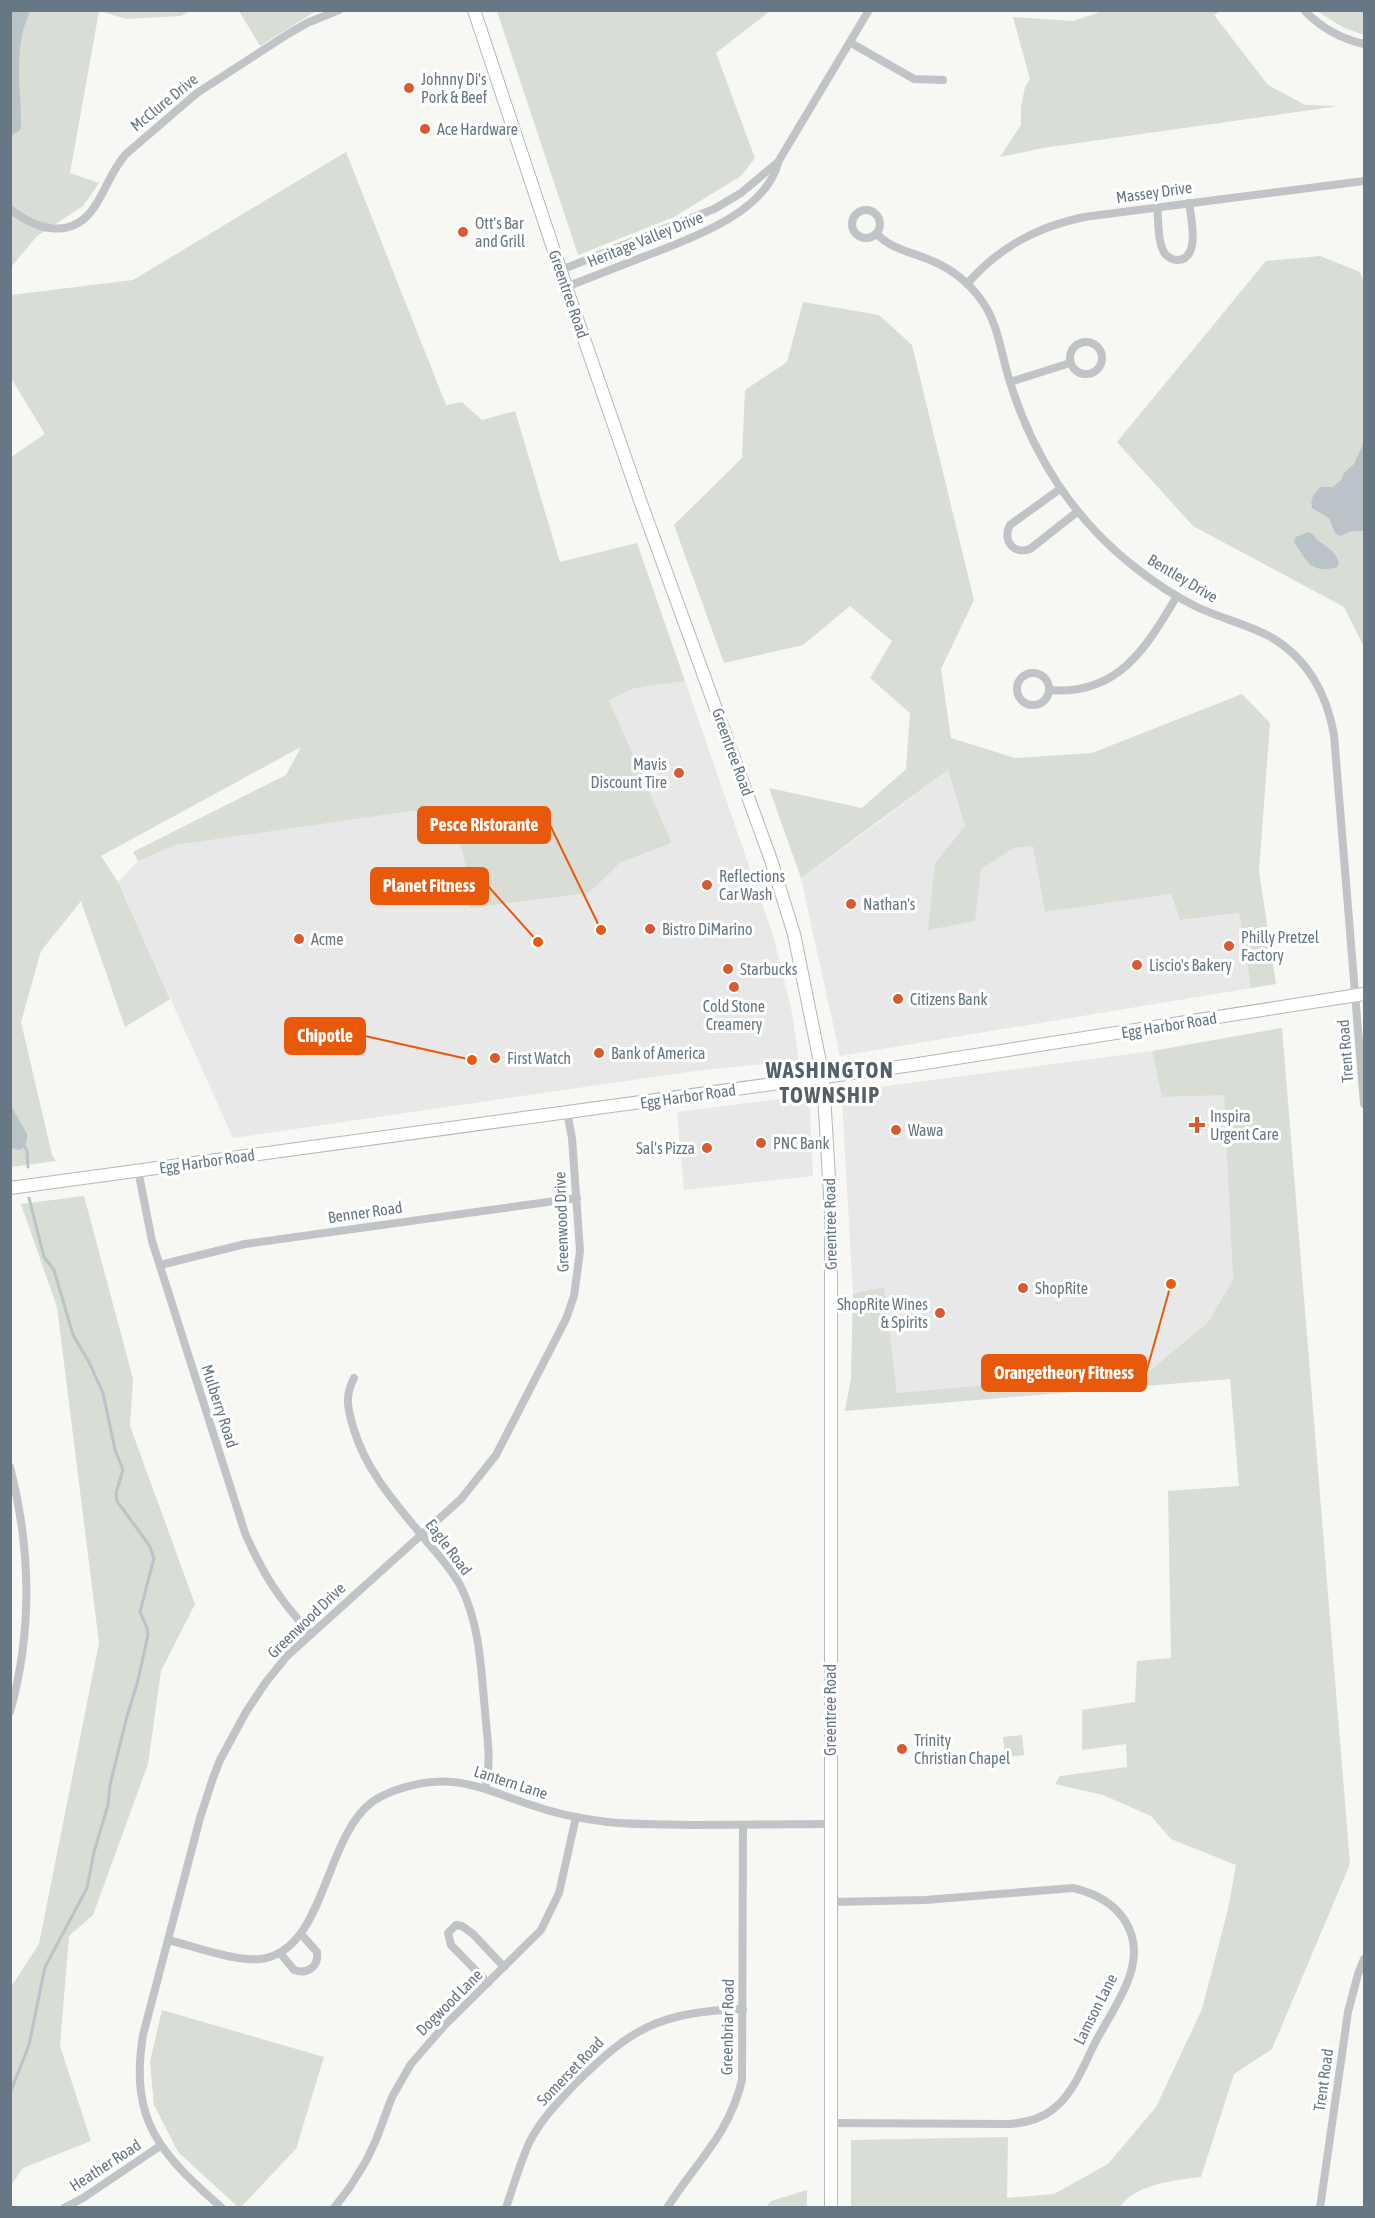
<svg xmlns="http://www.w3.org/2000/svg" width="1375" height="2218" viewBox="0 0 1375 2218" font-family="'Asap Condensed',sans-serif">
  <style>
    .built { fill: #e7e8e7 }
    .green { fill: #d8ddd5 }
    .water { fill: #b9c3c8 }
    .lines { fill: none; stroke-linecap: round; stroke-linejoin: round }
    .stream { stroke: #b9c3c8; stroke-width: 3 }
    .secondary-casing { stroke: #b2b8bc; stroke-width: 14 }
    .street { stroke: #c0c4c7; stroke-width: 8 }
    .secondary { stroke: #fff; stroke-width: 12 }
    .poi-dot { fill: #d95931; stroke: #fff; stroke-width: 2 }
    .labels { text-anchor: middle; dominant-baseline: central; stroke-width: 6; stroke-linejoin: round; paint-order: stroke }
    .poi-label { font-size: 16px; fill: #677783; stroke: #fff; text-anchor: start }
    .street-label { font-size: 16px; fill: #677783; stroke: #fff }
    .district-label { font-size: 22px; font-weight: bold; letter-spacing: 1.5px; fill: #556069; stroke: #fff }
    .leader { fill: none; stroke: #e8590c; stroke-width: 2 }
    .callout-dot { fill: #e8590c; stroke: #fff; stroke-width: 2 }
    .callout { fill: #e8590c; stroke: #e8590c; stroke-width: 2 }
    .callout-label { font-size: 18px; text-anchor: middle; font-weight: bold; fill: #fff }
  </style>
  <rect width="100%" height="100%" fill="#f7f7f4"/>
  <g class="built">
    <path d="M685 681 773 935 791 1008 799 1060 695 1071 233 1138 118 882 138 861 176 845 412 811 426 813 449 826 463 846 470 908 589 893 621 862 672 843 609 700 634 688Z"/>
    <path d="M948 770 965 826 935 863 981 869 1014 848 1034 846 1045 912 1171 894 1180 920 1239 913 1251 988 840 1056 801 878 874 826Z"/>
    <path d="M1152 1051 1163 1097 1224 1094 1233 1280 1208 1322 1151 1370 897 1393 884 1288 853 1294 842 1100 849 1091Z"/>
    <path d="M795 1097 804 1102 810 1110 813 1176 684 1190 677 1112Z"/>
  </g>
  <g class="green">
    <path d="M11 11H99L70 173 99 183 83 206 37 236 11 267Z"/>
    <path d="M100 11H190L181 16 126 19Z"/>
    <path d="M239 11H316L260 46Z"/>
    <path d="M497 11H770L716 53 755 158 741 176 674 217 578 255Z"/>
    <path d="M1103 11H1221L1214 15 1268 85 1305 105 1339 106 1043 148 1000 157 1021 125V107L1025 87 1030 79 1013 17 1073 21Z"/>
    <path d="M1317 11H1364V35L1344 28Z"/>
    <path d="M346 152 446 405 462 402 482 420 515 411 560 562 637 543 685 681 635 688 609 700 672 843 621 862 589 893 470 908C465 864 469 817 412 811L176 845 138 861 133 852 286 775 301 747 101 856 118 882 170 999 125 1027 81 901 41 951 21 1022 52 1155 56 1161 11 1167 10 458 45 434 11 378V295L133 280Z"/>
    <path d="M1320 256 1360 272 1364 282V647L1344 607 1193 526 1117 442 1266 261Z"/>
    <path d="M803 302 879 315 912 345 974 600 941 669 951 738 1015 758 1092 753 1242 694 1270 723 1259 871 1276 984 1251 988 1239 913 1180 920 1171 894 1045 912 1033 846 1014 848 981 869 975 921 928 930 935 863 965 826 948 770 801 878 769 788 862 808 906 769 910 713 870 678 892 641 850 606 803 645 724 663 674 525 742 458 745 390 787 362Z"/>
    <path d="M1282 1028 1350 1864 1272 2049 1234 2074 1201 2177C1176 2180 1135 2184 1120 2207H851V2140L1008 2137 1007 2198 1054 2194 1108 2164 1156 2107 1202 2009 1228 1909 1236 1865 1171 1839 1151 1816 1103 1795 1055 1784 1060 1776 1127 1767 1126 1744 1082 1750V1710L1135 1702 1137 1661 1171 1658 1168 1491 1239 1486 1230 1379 845 1411 851 1378 853 1294 884 1287 897 1393 1151 1370 1208 1322 1233 1280 1224 1095 1162 1097 1152 1051Z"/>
    <path d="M84 1196 133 1379 130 1426 195 1604 161 1671 148 1764 93 1915 69 1936 60 2046 91 2141 23 2168 11 2185V1987L39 1944 99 1643 57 1307 21 1204Z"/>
    <path d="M1022 1735 1024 1755 1005 1757 1003 1737Z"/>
    <path d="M162 2010 324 2057 296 2149 241 2207H238L178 2152 154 2105 150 2062Z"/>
    <path d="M807 2190V2207H766L771 2201Z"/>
  </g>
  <g class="water">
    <path d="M11 10 30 11C13 49 21 84 21 126L20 130 11 136Z"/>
    <path d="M1364 442V531H1352L1340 536 1335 533 1329 518 1312 508C1310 498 1314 493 1321 487H1333L1341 480 1344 473 1354 464Z"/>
    <path d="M1308 532C1314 534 1314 537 1319 541 1329 549 1335 550 1339 563L1337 567C1310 575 1306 559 1294 542L1296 537Z"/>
    <path d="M10 1104 27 1134C28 1140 25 1147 20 1150L11 1148Z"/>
  </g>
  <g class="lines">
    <g class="stream">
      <path d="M23 1143 27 1151 28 1167"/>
      <path d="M10 2093 29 2045 45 1967 87 1888 94 1852 108 1805 110 1785 126 1720 138 1680 148 1635 147 1628 140 1612 154 1558 149 1545 117 1501 116 1493 123 1470 115 1450 103 1393 89 1362 73 1335 54 1270 44 1257 29 1198"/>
    </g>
    <defs>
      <g id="secondary">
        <path d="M474 10 566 287 641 503 771 860 794 934 823 1077 831 1213V2208"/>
        <path d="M10 1188 912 1065 1364 994"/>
      </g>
    </defs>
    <use href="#secondary" class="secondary-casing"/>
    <g class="street">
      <path d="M1304 10C1320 27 1342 39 1364 44"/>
      <path d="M851 43 914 79 943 80"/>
      <path d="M1157 207C1159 221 1157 242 1165 254 1168 257 1173 260 1177 260 1201 260 1191 217 1189 203"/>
      <path d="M10 209C38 231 73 240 95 206 107 188 111 171 126 154L197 93 288 34 307 23 339 10"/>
      <circle cx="866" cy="224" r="14"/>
      <path d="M877 234C890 248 907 251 925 258 947 266 968 281 982 301 999 325 1001 355 1010 382 1032 454 1073 518 1132 565 1152 581 1174 596 1197 607 1220 618 1246 624 1269 636 1307 657 1327 694 1334 735L1364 1104"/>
      <path d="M561 270 714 209 741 193 778 162 869 10"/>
      <path d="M967 284C999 247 1037 227 1084 217L1364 181"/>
      <path d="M566 287C592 277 617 267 643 257 687 240 765 214 778 163"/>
      <circle cx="1086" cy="358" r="16"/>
      <path d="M1010 382 1070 363"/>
      <path d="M1060 489 1010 525C1002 540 1013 555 1030 549L1077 512"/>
      <circle cx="1033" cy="689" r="16"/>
      <path d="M1049 690C1118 696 1146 648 1177 596"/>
      <path d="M138 1170 152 1241 245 1533C263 1575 280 1600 310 1633"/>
      <path d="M160 1265 245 1244 577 1198"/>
      <path d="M354 1378C344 1397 348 1410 354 1430 368 1475 399 1507 428 1543 440 1557 453 1571 461 1587 480 1625 481 1669 485 1711 487 1737 492 1762 485 1788"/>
      <path d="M10 1467C31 1549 33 1630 10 1712"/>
      <path d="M168 1940C193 1946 236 1962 261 1959 325 1951 324 1838 372 1802 379 1797 388 1793 396 1790 450 1771 478 1787 528 1804 553 1813 581 1819 608 1822 636 1825 665 1824 694 1825 739 1825 785 1824 830 1824"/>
      <path d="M280 1953 294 1970C308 1975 319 1966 317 1952L301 1934"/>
      <path d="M488 1983 451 1945 448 1933 456 1925 462 1926 473 1934 504 1967"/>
      <path d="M830 2123 1009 2124C1025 2123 1039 2120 1052 2110 1074 2094 1084 2064 1096 2041 1106 2022 1119 2003 1127 1983 1147 1935 1121 1899 1073 1888L925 1900 832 1902"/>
      <path d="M64 2208 83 2198 160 2146"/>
      <path d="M222 2208C161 2154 129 2122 143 2035L200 1818 213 1778 220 1760 246 1712 266 1682 287 1656 461 1499 496 1455 566 1319 574 1296 580 1251 572 1138 567 1112"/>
      <path d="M334 2208 350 2187 366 2161 376 2140 392 2097 411 2064 444 2026 541 1930 559 1893 576 1817"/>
      <path d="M506 2208C513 2186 520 2164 529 2143 540 2121 557 2103 574 2085 632 2027 660 2012 743 2009"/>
      <path d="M667 2208C696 2162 729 2135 742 2080L743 1825"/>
      <path d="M1320 2208 1348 2012 1358 1974 1364 1959"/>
    </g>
    <use href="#secondary" class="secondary"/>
  </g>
  <g class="poi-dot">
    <circle cx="409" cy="88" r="6"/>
    <circle cx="425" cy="129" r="6"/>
    <circle cx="463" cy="232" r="6"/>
    <circle cx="679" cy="773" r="6"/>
    <circle cx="707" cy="885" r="6"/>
    <circle cx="851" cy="904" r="6"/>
    <circle cx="650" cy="929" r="6"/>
    <circle cx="299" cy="939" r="6"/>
    <circle cx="1229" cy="946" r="6"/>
    <circle cx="1137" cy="965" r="6"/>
    <circle cx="728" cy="969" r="6"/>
    <circle cx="734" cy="987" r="6"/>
    <circle cx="898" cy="999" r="6"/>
    <circle cx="599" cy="1053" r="6"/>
    <circle cx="495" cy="1058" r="6"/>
    <path d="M1194 1116h6v6h6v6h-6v6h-6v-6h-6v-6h6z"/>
    <circle cx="896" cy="1130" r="6"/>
    <circle cx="761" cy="1143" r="6"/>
    <circle cx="707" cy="1148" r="6"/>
    <circle cx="1023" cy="1288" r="6"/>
    <circle cx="940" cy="1313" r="6"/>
    <circle cx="902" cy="1749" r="6"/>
  </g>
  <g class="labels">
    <g class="poi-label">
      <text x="421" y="79">Johnny Di's<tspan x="421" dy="18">Pork &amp; Beef</tspan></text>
      <text x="437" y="129">Ace Hardware</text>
      <text x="475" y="223">Ott's Bar<tspan x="475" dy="18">and Grill</tspan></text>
      <text x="667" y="764" text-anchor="end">Mavis<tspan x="667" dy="18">Discount Tire</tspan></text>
      <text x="719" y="876">Reflections<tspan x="719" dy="18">Car Wash</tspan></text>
      <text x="863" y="904">Nathan's</text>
      <text x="662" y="929">Bistro DiMarino</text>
      <text x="1241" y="937">Philly Pretzel<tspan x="1241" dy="18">Factory</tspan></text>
      <text x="311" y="939">Acme</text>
      <text x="1149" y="965">Liscio's Bakery</text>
      <text x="740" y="969">Starbucks</text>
      <text x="910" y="999">Citizens Bank</text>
      <text x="734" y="1006" text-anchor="middle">Cold Stone<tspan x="734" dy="18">Creamery</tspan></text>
      <text x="611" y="1053">Bank of America</text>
      <text x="507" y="1058">First Watch</text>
      <text x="1210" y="1116">Inspira<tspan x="1210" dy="18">Urgent Care</tspan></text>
      <text x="908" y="1130">Wawa</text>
      <text x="773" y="1143">PNC Bank</text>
      <text x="695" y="1148" text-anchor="end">Sal's Pizza</text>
      <text x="1035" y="1288">ShopRite</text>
      <text x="928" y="1304" text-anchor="end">ShopRite Wines<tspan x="928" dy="18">&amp; Spirits</tspan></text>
      <text x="914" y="1740">Trinity<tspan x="914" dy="18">Christian Chapel</tspan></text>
    </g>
    <g class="street-label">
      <text transform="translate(164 102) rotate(-39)">McClure Drive</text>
      <text transform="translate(1154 192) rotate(-8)">Massey Drive</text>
      <text transform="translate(645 239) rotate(-22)">Heritage Valley Drive</text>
      <text transform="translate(569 294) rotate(71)">Greentree Road</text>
      <text transform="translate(1183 578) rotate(31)">Bentley Drive</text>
      <text transform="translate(733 752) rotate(70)">Greentree Road</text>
      <text transform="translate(1169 1025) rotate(-9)">Egg Harbor Road</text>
      <text transform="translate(1345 1051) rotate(-94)">Trent Road</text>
      <text transform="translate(688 1096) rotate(-8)">Egg Harbor Road</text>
      <text transform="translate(207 1161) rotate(-8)">Egg Harbor Road</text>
      <text transform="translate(365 1212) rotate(-8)">Benner Road</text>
      <text transform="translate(561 1222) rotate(-92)">Greenwood Drive</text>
      <text transform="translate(830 1224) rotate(-91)">Greentree Road</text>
      <text transform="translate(220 1406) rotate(72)">Mulberry Road</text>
      <text transform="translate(449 1547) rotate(53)">Eagle Road</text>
      <text transform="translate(306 1620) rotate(-44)">Greenwood Drive</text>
      <text transform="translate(830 1710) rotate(-90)">Greentree Road</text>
      <text transform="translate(511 1782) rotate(18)">Lantern Lane</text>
      <text transform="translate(449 2002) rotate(-45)">Dogwood Lane</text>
      <text transform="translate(1095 2009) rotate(-63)">Lamson Lane</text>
      <text transform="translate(727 2027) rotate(-89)">Greenbriar Road</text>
      <text transform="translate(570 2071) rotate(-46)">Somerset Road</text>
      <text transform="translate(1323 2080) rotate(-82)">Trent Road</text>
      <text transform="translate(105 2165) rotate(-33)">Heather Road</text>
    </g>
    <g class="district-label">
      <text x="830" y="1070">WASHINGTON<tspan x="830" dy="25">TOWNSHIP</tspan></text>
    </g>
  </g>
  <path class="leader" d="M601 930L550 825M538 942L488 886M472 1060L365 1036M1171 1284L1146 1373"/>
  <g class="callout-dot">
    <circle cx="601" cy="930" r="6"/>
    <circle cx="538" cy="942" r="6"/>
    <circle cx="472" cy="1060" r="6"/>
    <circle cx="1171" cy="1284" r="6"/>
  </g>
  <g class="callout">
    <rect x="418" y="807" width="132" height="36" rx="6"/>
    <rect x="371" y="868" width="117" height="36" rx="6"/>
    <rect x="285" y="1018" width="80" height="36" rx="6"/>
    <rect x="982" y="1355" width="164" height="36" rx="6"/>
  </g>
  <g class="callout-label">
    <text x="484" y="831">Pesce Ristorante</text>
    <text x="429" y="892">Planet Fitness</text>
    <text x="325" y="1042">Chipotle</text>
    <text x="1064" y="1379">Orangetheory Fitness</text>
  </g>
  <rect width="1375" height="2218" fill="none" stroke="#677783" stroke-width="24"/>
</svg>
